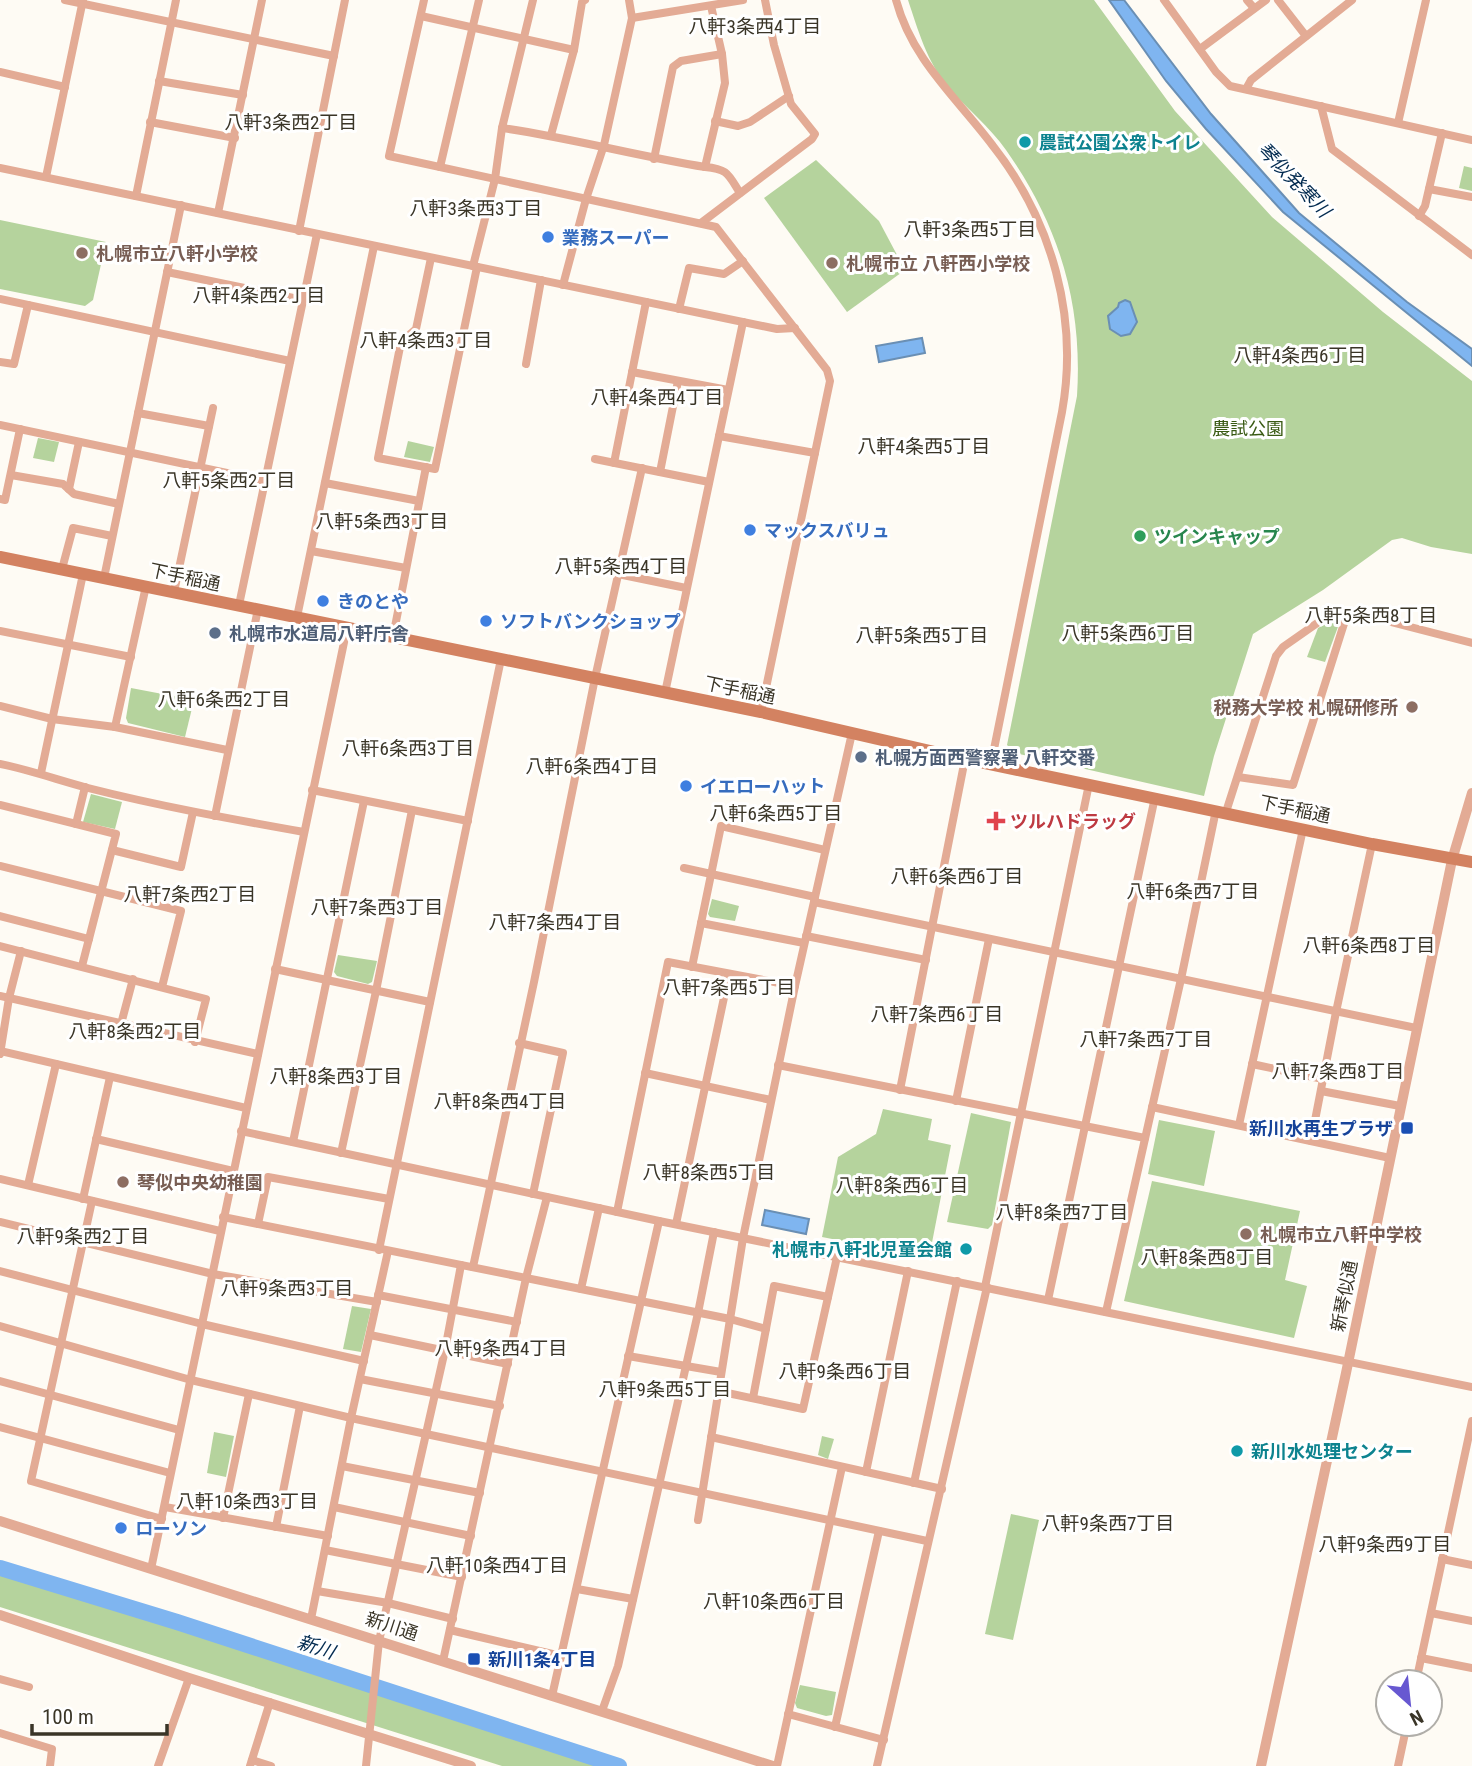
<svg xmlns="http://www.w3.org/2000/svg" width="1472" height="1766" viewBox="0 0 1472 1766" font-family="'Roboto Condensed','Noto Sans JP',sans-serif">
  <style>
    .green { fill: #b5d39d }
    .water { fill: #7fb5f0; stroke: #6a8fb4; stroke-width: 2 }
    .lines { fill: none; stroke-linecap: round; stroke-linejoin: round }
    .river { stroke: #7fb5f0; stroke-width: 16 }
    .minor { stroke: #e3ab95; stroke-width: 8 }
    .tertiary { stroke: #e3ab95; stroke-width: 10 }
    .secondary { stroke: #d38261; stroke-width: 12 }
    .culture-dot { fill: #0f9aa8; stroke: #fff; stroke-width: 2.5 }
    .shop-dot { fill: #3f7fe0; stroke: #fff; stroke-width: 2.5 }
    .education-dot { fill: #8d6e63; stroke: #fff; stroke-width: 2.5 }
    .leisure-dot { fill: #2e9e5b; stroke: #fff; stroke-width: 2.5 }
    .service-dot { fill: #5c6f8a; stroke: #fff; stroke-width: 2.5 }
    .health-dot { fill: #e0444e; stroke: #fff; stroke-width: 2.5 }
    .transit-dot { fill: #1a4fb4; stroke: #fff; stroke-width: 2.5 }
    .labels { text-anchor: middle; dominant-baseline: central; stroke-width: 6; stroke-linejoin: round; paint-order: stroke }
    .culture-label { font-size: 18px; font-weight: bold; fill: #0d838f; stroke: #fff; text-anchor: start }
    .shop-label { font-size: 18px; font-weight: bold; fill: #366cbe; stroke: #fff; text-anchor: start }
    .education-label { font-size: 18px; font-weight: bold; fill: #785e54; stroke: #fff; text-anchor: start }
    .park-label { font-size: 18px; fill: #395a13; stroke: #fff }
    .leisure-label { font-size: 18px; font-weight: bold; fill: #27864d; stroke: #fff; text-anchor: start }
    .street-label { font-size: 18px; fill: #3a3527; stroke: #fff }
    .service-label { font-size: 18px; font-weight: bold; fill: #4e5e75; stroke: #fff; text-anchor: start }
    .health-label { font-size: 18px; font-weight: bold; fill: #be3a42; stroke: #fff; text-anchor: start }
    .transit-label { font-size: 18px; font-weight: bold; fill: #164399; stroke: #fff; text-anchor: end }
    .neighbourhood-label { font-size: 19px; fill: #3a3527; stroke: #fff }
    .water-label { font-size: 19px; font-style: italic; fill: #032b50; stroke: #fff }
  </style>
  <rect width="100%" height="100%" fill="#fefbf4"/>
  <g class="green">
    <path d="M908 0H1094L1175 111 1272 217 1383 312 1472 381V554L1431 547 1402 538 1392 540 1323 590 1253 634 1214 756 1204 796 1015 753 1007 745 1077 396C1083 304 1059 225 1006 150 990 127 966 108 948 87 927 62 918 30 908 0Z"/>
    <path d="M816 160 879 221 905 270 847 312 764 198Z"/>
    <path d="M1464 166 1472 168V191L1459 188Z"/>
    <path d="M0 220 106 242 93 300 85 306 0 289Z"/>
    <path d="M38 438 59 442 54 462 33 458Z"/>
    <path d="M408 441 434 447 430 462 404 457Z"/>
    <path d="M1330 622 1339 624 1325 662 1307 657 1318 628Z"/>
    <path d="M131 688 194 700 185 737 128 723 126 718Z"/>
    <path d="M91 794 122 802 115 829 83 822Z"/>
    <path d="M712 899 739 906 735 921 710 917 708 914Z"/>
    <path d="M338 955 377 961 372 982 368 984 337 976 334 972Z"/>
    <path d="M883 1109 932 1119 928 1140 951 1145 929 1258 822 1237 838 1157 876 1134Z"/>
    <path d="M971 1113 1011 1122 992 1225 988 1229 947 1222Z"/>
    <path d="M1159 1120 1215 1131 1204 1186 1148 1174Z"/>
    <path d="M1152 1181 1300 1211 1285 1280 1307 1286 1294 1338 1124 1301Z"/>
    <path d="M352 1306 371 1309 361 1352 343 1349Z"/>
    <path d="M214 1432 234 1436 226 1477 207 1473Z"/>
    <path d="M822 1436 834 1439 828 1459 818 1455Z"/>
    <path d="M1011 1514 1039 1520 1013 1640 985 1634Z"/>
    <path d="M0 1572 604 1766H502L0 1607Z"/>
    <path d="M800 1685 836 1692 832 1715 826 1716 797 1708 795 1703Z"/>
  </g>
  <g class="water">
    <path d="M1109 0H1124L1211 114 1299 213 1407 302 1472 349V366L1283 212 1206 129 1166 81Z"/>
    <path d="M1125 300 1130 302 1137 322 1130 334 1121 336 1110 329 1108 316 1118 307 1119 303Z"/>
    <path d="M922 338 925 353 879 362 876 346Z"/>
    <path d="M765 1210 809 1219 806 1234 762 1225Z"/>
  </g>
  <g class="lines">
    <path class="river" d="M0 1568 177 1622 619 1766"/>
    <g class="minor">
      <path d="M65 0 334 56"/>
      <path d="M424 0 389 156 716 227 827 370 830 381 761 712"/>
      <path d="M896 0C912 60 957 98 993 146 1052 221 1079 318 1062 412L991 764"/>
      <path d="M1164 0 1216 72 1230 86 1472 140"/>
      <path d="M1247 0 1254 8"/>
      <path d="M1278 0 1306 36"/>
      <path d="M421 16 574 50"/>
      <path d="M632 18 743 0"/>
      <path d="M1200 49 1266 0"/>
      <path d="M0 72 65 87"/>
      <path d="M159 81 243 95"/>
      <path d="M1246 89 1251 80 1352 0"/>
      <path d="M1321 106 1332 149 1472 255"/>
      <path d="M715 121 738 126 750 122 789 96"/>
      <path d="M150 122 235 138"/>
      <path d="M1398 123 1426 0"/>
      <path d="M502 128C571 138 637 156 705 167L725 83 722 54 711 6"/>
      <path d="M551 135 574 50 582 2 585 0"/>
      <path d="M654 159 673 67 681 61 722 54"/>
      <path d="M440 167 479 0"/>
      <path d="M705 167C728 169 728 174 740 193"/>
      <path d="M0 168 777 329 795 328"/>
      <path d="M46 177 83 0"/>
      <path d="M1429 189 1472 197"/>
      <path d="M136 196 176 0"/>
      <path d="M218 213 262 0"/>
      <path d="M1419 216 1425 206 1442 133"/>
      <path d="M701 223 812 139 815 134 791 104 774 45 765 0"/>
      <path d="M299 231 345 0"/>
      <path d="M431 258 416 329 401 342 378 458 435 469 477 267"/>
      <path d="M473 266 495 179 502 128 533 0"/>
      <path d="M167 272 303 300"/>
      <path d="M563 285 586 199 604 145 632 18 629 0"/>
      <path d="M0 299 290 361"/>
      <path d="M679 309 689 268 724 274 743 261"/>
      <path d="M0 362 14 364 28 305"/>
      <path d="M526 364 541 280"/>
      <path d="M632 372 728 390"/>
      <path d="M138 413 209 426"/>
      <path d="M0 425 265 481"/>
      <path d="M719 436 815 453"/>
      <path d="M595 459 709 482"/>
      <path d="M614 463 646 302"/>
      <path d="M660 472 678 381"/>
      <path d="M11 475 63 484 74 494 119 504"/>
      <path d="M325 483 419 501"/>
      <path d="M69 489 79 442"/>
      <path d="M0 499 5 500 20 429"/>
      <path d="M311 551 406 568"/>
      <path d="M62 569 73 528 112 536"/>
      <path d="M618 574 686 588"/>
      <path d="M104 578 181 205"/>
      <path d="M174 592 213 408"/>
      <path d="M239 605 317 234"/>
      <path d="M297 617 374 246"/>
      <path d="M0 631 131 657"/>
      <path d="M393 637 426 467"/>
      <path d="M665 693 743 322"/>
      <path d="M0 706 52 719 115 727 227 750"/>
      <path d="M115 727 146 586"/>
      <path d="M0 764C30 770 58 780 88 788 159 806 231 819 304 832"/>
      <path d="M41 773 83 574"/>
      <path d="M1238 777 1293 785 1348 611"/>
      <path d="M312 790 468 821"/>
      <path d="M0 805 116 834 82 966"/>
      <path d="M1226 812 1276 656 1283 647 1333 612 1341 610 1352 612 1472 643"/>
      <path d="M215 816 258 609"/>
      <path d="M76 824 85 787"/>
      <path d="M112 850 181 867 193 812"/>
      <path d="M0 866 181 911 162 987"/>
      <path d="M684 868 815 897"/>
      <path d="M814 902 1416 1028"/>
      <path d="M0 916 89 939"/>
      <path d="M701 923 804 943"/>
      <path d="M806 936 926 960"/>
      <path d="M0 946 206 999 195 1042"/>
      <path d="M692 967 721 826 825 850"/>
      <path d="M275 969 430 1002"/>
      <path d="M0 996 258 1054"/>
      <path d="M121 1024 133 979"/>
      <path d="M519 1043 563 1053 533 1194"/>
      <path d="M0 1051 246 1108"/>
      <path d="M0 1054 9 998 21 951"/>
      <path d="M1252 1064 1323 1079"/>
      <path d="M778 1065 1145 1138"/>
      <path d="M645 1073 771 1100"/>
      <path d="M900 1090 965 759"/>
      <path d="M1321 1091 1400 1106"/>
      <path d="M956 1101 989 939"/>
      <path d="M1152 1107 1390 1158"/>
      <path d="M1239 1125 1303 829"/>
      <path d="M241 1131 659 1221 1472 1387"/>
      <path d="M96 1139 233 1171"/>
      <path d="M1311 1141 1336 1012 1372 844"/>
      <path d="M293 1142 364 801"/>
      <path d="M341 1153 376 991 412 810"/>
      <path d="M0 1179 220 1231"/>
      <path d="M28 1185 56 1064"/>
      <path d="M83 1199 110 1077"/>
      <path d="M92 1201 31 1481 162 1519"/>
      <path d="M617 1212 668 962 795 986"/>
      <path d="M223 1217 730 1319 766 1329"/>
      <path d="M0 1222 213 1274 377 1302"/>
      <path d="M258 1224 268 1177 389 1199"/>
      <path d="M676 1224 729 974"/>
      <path d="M379 1250 501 659"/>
      <path d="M473 1267 534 982 595 678 642 468"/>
      <path d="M0 1271 202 1324 364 1361"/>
      <path d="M985 1287 1089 784"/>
      <path d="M581 1289 599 1208"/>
      <path d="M378 1295 517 1322"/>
      <path d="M1048 1300 1155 797"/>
      <path d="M1106 1312 1181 979 1216 810"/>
      <path d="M0 1326 191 1380 351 1418 927 1541"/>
      <path d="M370 1335 508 1364"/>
      <path d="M628 1356 721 1372"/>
      <path d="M360 1379 500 1406"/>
      <path d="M0 1381 179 1430"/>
      <path d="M718 1391 803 1409 837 1257"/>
      <path d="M753 1398 774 1286 828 1297"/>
      <path d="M0 1427 170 1473"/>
      <path d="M711 1437 942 1489"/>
      <path d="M342 1466 480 1493"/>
      <path d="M866 1472 908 1271"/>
      <path d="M914 1483 957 1281"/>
      <path d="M165 1507 328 1536"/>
      <path d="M334 1507 471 1536"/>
      <path d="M223 1518 249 1394"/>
      <path d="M698 1520 743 1238 795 986 852 733"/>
      <path d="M276 1527 300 1406"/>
      <path d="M325 1550 462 1577"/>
      <path d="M1442 1559 1472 1565"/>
      <path d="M151 1569 347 628"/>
      <path d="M577 1589 633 1599"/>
      <path d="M317 1591 388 1603 453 1619"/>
      <path d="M1431 1613 1472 1621"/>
      <path d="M311 1619 351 1418 388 1251"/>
      <path d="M450 1630 561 1656"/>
      <path d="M1421 1658 1472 1668"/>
      <path d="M443 1661 526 1278 547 1197"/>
      <path d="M0 1679 29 1687"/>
      <path d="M1416 1682 1472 1421"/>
      <path d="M552 1696 659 1221"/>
      <path d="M602 1711 618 1666 698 1313 714 1232"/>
      <path d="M788 1714 884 1740"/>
      <path d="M835 1727 879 1531"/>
      <path d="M0 1733 52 1749 50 1766"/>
      <path d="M252 1760 271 1766"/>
      <path d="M158 1766 189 1678"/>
      <path d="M250 1766 270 1702"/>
      <path d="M366 1766 379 1641 445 1350 461 1265"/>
      <path d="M777 1766 842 1467"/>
      <path d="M877 1766 987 1287"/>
      <path d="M1398 1766 1407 1724"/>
    </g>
    <g class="tertiary">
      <path d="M0 1521 773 1766"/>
      <path d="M0 1615 189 1678 471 1766"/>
      <path d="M1261 1766 1346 1373 1452 860 1472 793"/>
    </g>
    <path class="secondary" d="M0 557 761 712 965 759 1372 844 1472 862"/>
  </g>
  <g class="culture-dot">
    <circle cx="1025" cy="142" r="7"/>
    <circle cx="966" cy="1249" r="7"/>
    <circle cx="1237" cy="1451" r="7"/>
  </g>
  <g class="shop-dot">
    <circle cx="548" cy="237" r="7"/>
    <circle cx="750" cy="530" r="7"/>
    <circle cx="323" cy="601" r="7"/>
    <circle cx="486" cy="621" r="7"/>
    <circle cx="686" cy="786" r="7"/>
    <circle cx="121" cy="1528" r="7"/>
  </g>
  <g class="education-dot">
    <circle cx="82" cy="253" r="7"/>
    <circle cx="832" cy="263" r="7"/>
    <circle cx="1412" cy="707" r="7"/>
    <circle cx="123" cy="1182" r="7"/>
    <circle cx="1246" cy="1234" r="7"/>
  </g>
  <circle class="leisure-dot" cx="1140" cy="536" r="7"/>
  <g class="service-dot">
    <circle cx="215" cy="633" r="7"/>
    <circle cx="861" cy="757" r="7"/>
  </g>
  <path class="health-dot" d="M992.5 810.5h7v7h7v7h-7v7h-7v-7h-7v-7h7z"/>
  <g class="transit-dot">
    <rect x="1400" y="1121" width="14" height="14" rx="3.5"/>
    <rect x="467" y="1652" width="14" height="14" rx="3.5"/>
  </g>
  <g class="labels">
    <g class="culture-label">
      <text x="1039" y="142">農試公園公衆トイレ</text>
      <text x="952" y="1249" text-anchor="end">札幌市八軒北児童会館</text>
      <text x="1251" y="1451">新川水処理センター</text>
    </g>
    <g class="shop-label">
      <text x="562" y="237">業務スーパー</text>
      <text x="764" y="530">マックスバリュ</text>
      <text x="337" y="601">きのとや</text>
      <text x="500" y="621">ソフトバンクショップ</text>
      <text x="700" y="786">イエローハット</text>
      <text x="135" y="1528">ローソン</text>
    </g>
    <g class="education-label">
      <text x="96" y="253">札幌市立八軒小学校</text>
      <text x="846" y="263">札幌市立 八軒西小学校</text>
      <text x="1398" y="707" text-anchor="end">税務大学校 札幌研修所</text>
      <text x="137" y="1182">琴似中央幼稚園</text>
      <text x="1260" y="1234">札幌市立八軒中学校</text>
    </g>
    <g class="park-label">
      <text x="1248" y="428">農試公園</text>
    </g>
    <g class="leisure-label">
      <text x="1154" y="536">ツインキャップ</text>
    </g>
    <g class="street-label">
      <text transform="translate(185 577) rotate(12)">下手稲通</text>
      <text transform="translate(740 690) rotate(12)">下手稲通</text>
      <text transform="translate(1295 809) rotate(12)">下手稲通</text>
      <text transform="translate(1344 1296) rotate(-79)">新琴似通</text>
      <text transform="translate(392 1626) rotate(18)">新川通</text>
    </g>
    <g class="service-label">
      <text x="229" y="633">札幌市水道局八軒庁舎</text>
      <text x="875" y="757">札幌方面西警察署 八軒交番</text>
    </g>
    <g class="health-label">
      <text x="1010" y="821">ツルハドラッグ</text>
    </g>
    <g class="transit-label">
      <text x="1393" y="1128">新川水再生プラザ</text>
      <text x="488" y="1659" text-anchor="start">新川1条4丁目</text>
    </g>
    <g class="neighbourhood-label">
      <text x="755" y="26">八軒3条西4丁目</text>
      <text x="291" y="122">八軒3条西2丁目</text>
      <text x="476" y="208">八軒3条西3丁目</text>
      <text x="970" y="229">八軒3条西5丁目</text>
      <text x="259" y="295">八軒4条西2丁目</text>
      <text x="426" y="340">八軒4条西3丁目</text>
      <text x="1300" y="355">八軒4条西6丁目</text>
      <text x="657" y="397">八軒4条西4丁目</text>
      <text x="924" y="446">八軒4条西5丁目</text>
      <text x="229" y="480">八軒5条西2丁目</text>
      <text x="382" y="521">八軒5条西3丁目</text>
      <text x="621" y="566">八軒5条西4丁目</text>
      <text x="1371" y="615">八軒5条西8丁目</text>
      <text x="1128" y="633">八軒5条西6丁目</text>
      <text x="922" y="635">八軒5条西5丁目</text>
      <text x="224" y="699">八軒6条西2丁目</text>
      <text x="408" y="748">八軒6条西3丁目</text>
      <text x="592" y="766">八軒6条西4丁目</text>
      <text x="776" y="813">八軒6条西5丁目</text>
      <text x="957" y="876">八軒6条西6丁目</text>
      <text x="1193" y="891">八軒6条西7丁目</text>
      <text x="190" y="894">八軒7条西2丁目</text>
      <text x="377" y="907">八軒7条西3丁目</text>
      <text x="555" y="922">八軒7条西4丁目</text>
      <text x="1369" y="945">八軒6条西8丁目</text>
      <text x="729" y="987">八軒7条西5丁目</text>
      <text x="937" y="1014">八軒7条西6丁目</text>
      <text x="135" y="1031">八軒8条西2丁目</text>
      <text x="1146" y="1039">八軒7条西7丁目</text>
      <text x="1338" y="1071">八軒7条西8丁目</text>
      <text x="336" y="1076">八軒8条西3丁目</text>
      <text x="500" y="1101">八軒8条西4丁目</text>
      <text x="709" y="1172">八軒8条西5丁目</text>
      <text x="902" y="1185">八軒8条西6丁目</text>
      <text x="1062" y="1212">八軒8条西7丁目</text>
      <text x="83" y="1236">八軒9条西2丁目</text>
      <text x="1207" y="1257">八軒8条西8丁目</text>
      <text x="287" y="1288">八軒9条西3丁目</text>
      <text x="501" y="1348">八軒9条西4丁目</text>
      <text x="845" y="1371">八軒9条西6丁目</text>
      <text x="665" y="1389">八軒9条西5丁目</text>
      <text x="247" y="1501">八軒10条西3丁目</text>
      <text x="1108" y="1523">八軒9条西7丁目</text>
      <text x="1385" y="1544">八軒9条西9丁目</text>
      <text x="497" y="1565">八軒10条西4丁目</text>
      <text x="774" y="1601">八軒10条西6丁目</text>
    </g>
    <g class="water-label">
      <text transform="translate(1294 180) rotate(46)">琴似発寒川</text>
      <text transform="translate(316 1647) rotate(18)">新川</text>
    </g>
  </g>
  <g transform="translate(1409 1703) rotate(153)"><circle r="33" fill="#ffffff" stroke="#b0aea9" stroke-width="2"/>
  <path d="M0-5L12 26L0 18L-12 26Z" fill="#6758d1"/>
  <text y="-10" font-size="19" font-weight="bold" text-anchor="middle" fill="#3a3527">N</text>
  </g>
  <path d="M32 1724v10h135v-10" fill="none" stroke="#3a3527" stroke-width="3.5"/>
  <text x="42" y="1724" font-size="21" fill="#3a3527" stroke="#ffffff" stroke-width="5" paint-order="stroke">100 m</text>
</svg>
